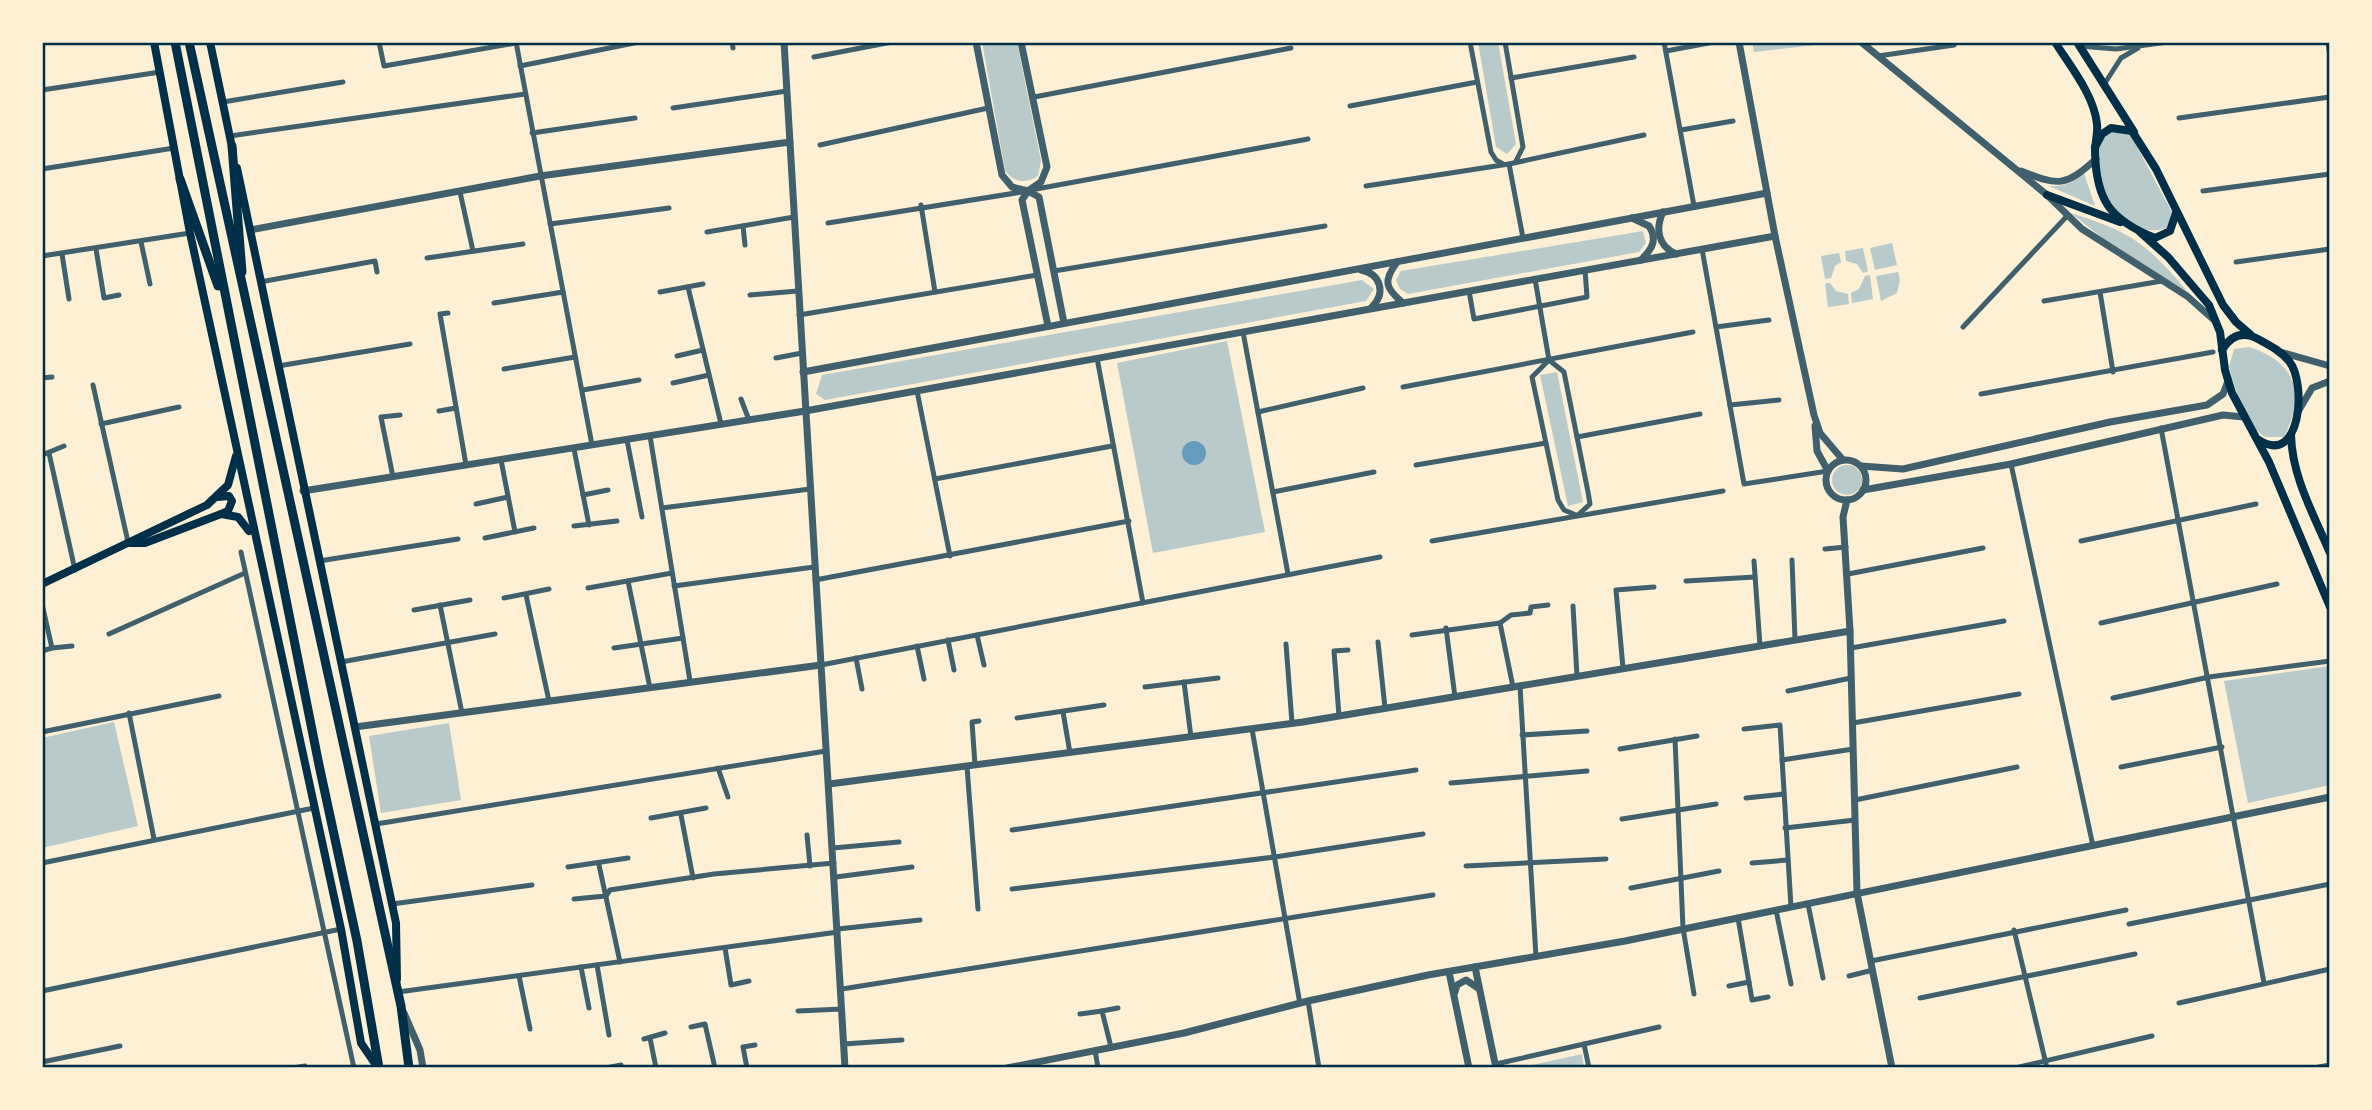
<svg xmlns="http://www.w3.org/2000/svg" width="2372" height="1110" viewBox="0 0 2372 1110" font-family="'Sofia Sans Condensed',sans-serif">
  <style>
    .green { fill: #b9caca }
    .water { fill: #669bbc }
    .lines { fill: none; stroke-linecap: round; stroke-linejoin: round }
    .minor { stroke: #3f606c; stroke-width: 5 }
    .tertiary { stroke: #3f606c; stroke-width: 7 }
    .secondary { stroke: #003049; stroke-width: 8 }
    .primary { stroke: #003049; stroke-width: 9 }
    .neatline { fill: none; stroke: #003049; stroke-width: 2.5 }
  </style>
  <rect width="100%" height="100%" fill="#fdf0d5"/>
  <g class="green">
    <path d="M982 42H1017L1041 161 1038 176C1026 184 1013 183 1005 170Z"/>
    <path d="M1478 42H1498L1516 144 1507 154 1496 147Z"/>
    <path d="M1752 42H1822L1824 44 1754 52Z"/>
    <path d="M2128 130 2173 214 2170 226C2124 251 2069 161 2112 131Z"/>
    <path d="M2084 173 2095 206 2049 186C2064 187 2073 183 2084 173Z"/>
    <path d="M2071 213C2131 232 2146 243 2187 291L2120 252Z"/>
    <path d="M1643 231 1646 243 1639 252 1408 294 1400 289 1396 280 1401 271Z"/>
    <path d="M1892 243 1897 265 1875 270 1870 248Z"/>
    <path d="M1863 248 1868 271 1863 273 1857 264 1846 261 1845 251Z"/>
    <path d="M1839 253 1841 262 1835 266 1831 278 1825 279 1821 256Z"/>
    <path d="M1898 272 1900 280 1897 293 1881 301 1876 276Z"/>
    <path d="M1870 275 1873 299 1852 303 1851 293 1859 289 1865 276Z"/>
    <path d="M1362 280 1374 289 1366 301 825 400 816 394 822 375Z"/>
    <path d="M1825 283H1830L1836 291 1848 294 1849 304 1828 307Z"/>
    <path d="M1227 341 1265 532 1153 553 1117 363Z"/>
    <path d="M2249 347C2296 362 2306 393 2284 437H2265L2255 429 2239 400 2229 367 2234 349Z"/>
    <path d="M1557 372 1583 502 1568 506 1540 375Z"/>
    <circle cx="1847" cy="480" r="15"/>
    <path d="M2330 666V785L2248 803 2224 681Z"/>
    <path d="M114 722 138 826 42 848V738Z"/>
    <path d="M449 723 461 800 381 813 369 736Z"/>
    <path d="M1582 1054 1584 1068H1518Z"/>
  </g>
  <circle class="water" cx="1194" cy="453" r="12"/>
  <g class="lines">
    <g class="minor">
      <path d="M379 42 384 66 516 43"/>
      <path d="M516 42 592 445"/>
      <path d="M732 42 733 48"/>
      <path d="M1470 42 1491 152 1496 160 1503 164"/>
      <path d="M1505 42 1523 147 1516 161"/>
      <path d="M1664 42 1694 206"/>
      <path d="M2328 42 2330 57"/>
      <path d="M2079 46 2116 49 2168 42"/>
      <path d="M1666 51 1714 42"/>
      <path d="M1878 56 1954 45"/>
      <path d="M814 57 892 42"/>
      <path d="M520 66 639 42"/>
      <path d="M1511 78 1634 57"/>
      <path d="M2105 83 2121 58 2138 48"/>
      <path d="M42 90 160 72"/>
      <path d="M1034 97 1291 48"/>
      <path d="M223 102 343 82"/>
      <path d="M1350 106 1477 82"/>
      <path d="M673 108 787 91"/>
      <path d="M2179 118 2330 97"/>
      <path d="M1681 130 1733 121"/>
      <path d="M532 133 635 118"/>
      <path d="M230 136 525 94"/>
      <path d="M820 145 988 108"/>
      <path d="M1509 164 1523 238"/>
      <path d="M42 169 174 148"/>
      <path d="M1366 186 1509 164 1644 135"/>
      <path d="M1031 190 1308 139"/>
      <path d="M2203 191 2330 174"/>
      <path d="M460 192 473 251"/>
      <path d="M921 205 935 292"/>
      <path d="M828 223 1022 192"/>
      <path d="M550 224 669 208"/>
      <path d="M743 226 745 245"/>
      <path d="M707 232 794 217"/>
      <path d="M141 242 150 284"/>
      <path d="M96 249 104 298 119 295"/>
      <path d="M1702 249 1744 484 1828 471"/>
      <path d="M62 254 69 299"/>
      <path d="M42 256 190 233"/>
      <path d="M427 258 523 244"/>
      <path d="M2236 262 2330 249"/>
      <path d="M1054 271 1325 226"/>
      <path d="M1535 279 1549 360 1564 372 1588 492 1590 504 1578 515"/>
      <path d="M260 282 375 261 377 272"/>
      <path d="M688 287 721 424"/>
      <path d="M1469 291 1474 319 1587 297 1585 270"/>
      <path d="M660 292 703 284"/>
      <path d="M2100 292 2113 372"/>
      <path d="M750 295 798 291"/>
      <path d="M2044 301 2162 281"/>
      <path d="M494 303 563 292"/>
      <path d="M448 313 440 314 466 465"/>
      <path d="M799 315 1037 275"/>
      <path d="M1716 327 1769 320"/>
      <path d="M1963 327 2068 215"/>
      <path d="M1243 332 1288 574"/>
      <path d="M677 356 703 350"/>
      <path d="M776 358 802 353"/>
      <path d="M1097 358 1143 603"/>
      <path d="M1547 362 1532 377 1558 500 1564 510 1576 515"/>
      <path d="M278 366 410 344"/>
      <path d="M504 369 575 357"/>
      <path d="M42 378 52 377"/>
      <path d="M673 383 709 375"/>
      <path d="M93 385 128 542"/>
      <path d="M1403 387 1693 332"/>
      <path d="M583 390 639 380"/>
      <path d="M917 391 950 556"/>
      <path d="M1981 394 2213 352"/>
      <path d="M741 399 749 420"/>
      <path d="M1730 405 1779 400"/>
      <path d="M439 411 456 408"/>
      <path d="M1258 412 1363 388"/>
      <path d="M101 424 179 407"/>
      <path d="M2161 428 2264 983"/>
      <path d="M650 436 690 681"/>
      <path d="M1577 437 1700 414"/>
      <path d="M627 440 642 517"/>
      <path d="M574 449 589 525"/>
      <path d="M49 453 75 570"/>
      <path d="M42 455 64 446"/>
      <path d="M501 460 515 532"/>
      <path d="M2011 464 2093 846"/>
      <path d="M1416 465 1546 443"/>
      <path d="M393 477 381 417 400 415"/>
      <path d="M935 479 1112 446"/>
      <path d="M1273 492 1374 472"/>
      <path d="M583 495 608 490"/>
      <path d="M476 504 508 497"/>
      <path d="M662 508 810 489"/>
      <path d="M574 526 617 521"/>
      <path d="M485 538 534 528"/>
      <path d="M1432 541 1723 491"/>
      <path d="M2081 541 2256 504"/>
      <path d="M1825 549 1846 547"/>
      <path d="M241 552 354 1068"/>
      <path d="M1792 560 1795 640"/>
      <path d="M319 561 458 539"/>
      <path d="M1754 561 1760 646"/>
      <path d="M1848 574 1983 548"/>
      <path d="M815 580 1129 521"/>
      <path d="M628 581 650 688"/>
      <path d="M1686 581 1755 577"/>
      <path d="M674 586 814 567"/>
      <path d="M588 588 672 573"/>
      <path d="M526 595 549 701"/>
      <path d="M504 598 549 589"/>
      <path d="M42 604 52 648 42 651"/>
      <path d="M440 605 462 713"/>
      <path d="M1573 606 1577 676"/>
      <path d="M414 610 470 600"/>
      <path d="M1500 623 1513 687"/>
      <path d="M2101 623 2277 584"/>
      <path d="M1446 628 1455 697"/>
      <path d="M109 634 245 573"/>
      <path d="M977 635 984 665"/>
      <path d="M1412 635 1500 623 1511 615 1530 613 1531 607 1548 605"/>
      <path d="M948 640 954 670"/>
      <path d="M1378 642 1385 708"/>
      <path d="M1286 644 1292 723"/>
      <path d="M917 646 924 679"/>
      <path d="M52 648 72 646"/>
      <path d="M614 648 683 638"/>
      <path d="M1851 648 2004 621"/>
      <path d="M856 658 862 689"/>
      <path d="M341 662 495 634"/>
      <path d="M821 665 1380 557"/>
      <path d="M1623 668 1616 590 1654 587"/>
      <path d="M1184 682 1191 737"/>
      <path d="M1520 686 1536 957"/>
      <path d="M1145 687 1218 678"/>
      <path d="M1788 691 1851 678"/>
      <path d="M2113 698 2209 677 2330 661"/>
      <path d="M1063 712 1070 753"/>
      <path d="M129 713 154 839"/>
      <path d="M1339 716 1334 651 1348 650"/>
      <path d="M1017 718 1104 705"/>
      <path d="M1853 723 2019 694"/>
      <path d="M1252 729 1300 1004"/>
      <path d="M1744 729 1780 725 1791 907"/>
      <path d="M42 732 219 696"/>
      <path d="M1522 735 1587 731"/>
      <path d="M1675 739 1683 928 1694 994"/>
      <path d="M1620 749 1697 736"/>
      <path d="M1782 760 1853 749"/>
      <path d="M975 765 972 722 979 721"/>
      <path d="M967 767 978 909"/>
      <path d="M2121 767 2222 747"/>
      <path d="M718 768 728 797"/>
      <path d="M1451 783 1587 771"/>
      <path d="M1746 798 1784 794"/>
      <path d="M1855 800 2017 767"/>
      <path d="M681 815 693 878"/>
      <path d="M651 818 706 808"/>
      <path d="M1622 819 1716 804"/>
      <path d="M376 824 826 751"/>
      <path d="M1785 828 1855 820"/>
      <path d="M1012 830 1416 770"/>
      <path d="M807 835 810 866"/>
      <path d="M833 848 899 842"/>
      <path d="M42 863 314 808"/>
      <path d="M1752 863 1788 860"/>
      <path d="M599 865 620 962"/>
      <path d="M1466 866 1606 859"/>
      <path d="M568 867 628 858"/>
      <path d="M836 877 912 867"/>
      <path d="M1631 888 1719 871"/>
      <path d="M1012 889 1275 857 1423 834"/>
      <path d="M574 899 606 896 610 890 714 874 834 863"/>
      <path d="M392 904 532 885"/>
      <path d="M1808 904 1823 978"/>
      <path d="M1776 910 1791 984"/>
      <path d="M1738 918 1752 1000 1768 997"/>
      <path d="M2129 924 2330 884"/>
      <path d="M838 929 920 920"/>
      <path d="M2014 930 2047 1068"/>
      <path d="M725 948 731 985 749 981"/>
      <path d="M1871 961 2126 910"/>
      <path d="M597 965 609 1035"/>
      <path d="M581 967 589 1008"/>
      <path d="M519 976 530 1029"/>
      <path d="M1849 976 1873 970"/>
      <path d="M1729 986 1749 982"/>
      <path d="M842 989 1433 895"/>
      <path d="M42 991 341 929"/>
      <path d="M398 992 838 932"/>
      <path d="M1920 998 2135 954"/>
      <path d="M1308 1001 1319 1068"/>
      <path d="M2179 1003 2330 969"/>
      <path d="M798 1011 842 1009"/>
      <path d="M1080 1014 1102 1011"/>
      <path d="M691 1027 705 1024 715 1068"/>
      <path d="M650 1038 656 1068"/>
      <path d="M644 1039 665 1033"/>
      <path d="M844 1044 902 1040"/>
      <path d="M1584 1044 1589 1068"/>
      <path d="M1111 1047 1102 1011 1118 1008"/>
      <path d="M1095 1050 1098 1068"/>
      <path d="M42 1062 120 1046"/>
      <path d="M1496 1064 1659 1027"/>
      <path d="M293 1068 305 1066"/>
      <path d="M606 1068 621 1065"/>
      <path d="M747 1068 743 1047 755 1045"/>
      <path d="M2015 1068 2152 1036"/>
    </g>
    <g class="tertiary">
      <path d="M784 42 845 1068"/>
      <path d="M976 42 1002 175 1012 187 1028 191 1041 182 1047 167 1021 42"/>
      <path d="M1739 42 1775 236 1814 415 1820 433 1843 460"/>
      <path d="M1861 42 2047 195 2082 229 2187 296 2214 320"/>
      <path d="M2021 171C2059 186 2065 187 2096 159"/>
      <path d="M1663 212C1655 229 1658 246 1676 254"/>
      <path d="M1632 218 1649 226C1658 240 1652 249 1641 260"/>
      <path d="M250 230 540 176 790 142"/>
      <path d="M1397 262C1383 281 1385 288 1403 303"/>
      <path d="M1361 270C1381 274 1386 293 1372 307"/>
      <path d="M1048 326 1022 200 1028 191 1039 197 1064 323"/>
      <path d="M2280 352 2330 366"/>
      <path d="M803 372 1767 193"/>
      <path d="M2299 410 2312 388 2330 381"/>
      <path d="M1815 426 1817 451 1828 471"/>
      <circle cx="1846" cy="480" r="20"/>
      <path d="M1861 466 1903 469 2110 422 2207 405 2223 394 2228 381"/>
      <path d="M1863 490 2011 464 2223 415 2244 417"/>
      <path d="M303 491 805 411 1775 236"/>
      <path d="M1847 500 1843 517 1850 631 1857 893 1892 1068"/>
      <path d="M355 727 821 665"/>
      <path d="M829 784 1303 722 1850 631"/>
      <path d="M1475 967 1496 1068"/>
      <path d="M1449 972 1469 1068"/>
      <path d="M1455 992 1457 985 1466 980 1478 988"/>
      <path d="M404 1013 420 1050 423 1068"/>
      <path d="M1007 1068 1184 1033 1308 1001 1428 975 1625 941 2330 797"/>
      <path d="M2319 1068 2330 1066"/>
    </g>
    <g class="secondary">
      <path d="M154 42 190 233 341 929 361 1043 378 1068"/>
      <path d="M210 42 233 152"/>
      <path d="M2055 42C2070 66 2094 95 2097 124 2098 133 2095 143 2095 152 2096 200 2110 220 2155 238L2170 231 2176 213"/>
      <path d="M2077 42 2134 132"/>
      <path d="M2095 147 2102 134 2111 128 2132 131 2156 169 2223 305 2236 322 2251 335"/>
      <path d="M237 168 396 923 397 979"/>
      <path d="M2047 195 2120 222"/>
      <path d="M2140 232 2168 257 2209 305 2220 332 2225 370 2232 393 2269 462 2330 607"/>
      <path d="M2222 350C2231 335 2243 331 2258 339 2269 345 2281 351 2289 361 2307 383 2301 467 2259 440"/>
      <path d="M2291 435C2292 477 2314 515 2330 553"/>
      <path d="M218 497 229 496 232 501 228 511 221 514"/>
      <path d="M131 543H145L221 514 238 517 249 531"/>
      <path d="M42 584 207 505 228 485 236 456"/>
    </g>
    <g class="primary">
      <path d="M175 42 319 765 357 941 379 1068"/>
      <path d="M189 42 401 1006 409 1068"/>
      <path d="M232 146 242 272"/>
      <path d="M180 179 218 286"/>
    </g>
  </g>
  <rect width="2372" height="1110" fill="none" stroke="#fdf0d5" stroke-width="88"/>
  <rect x="44" y="44" width="2284" height="1022" class="neatline"/>
</svg>
